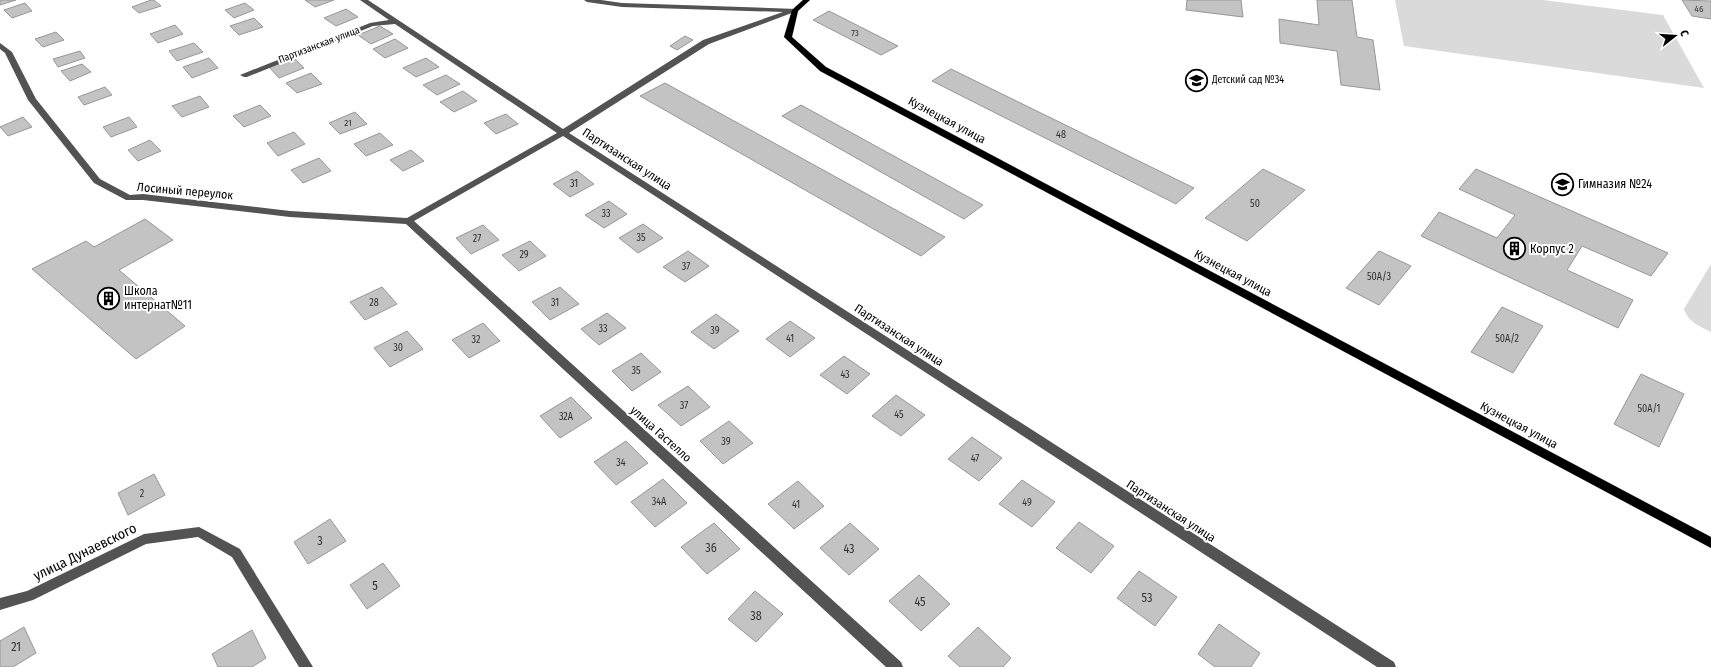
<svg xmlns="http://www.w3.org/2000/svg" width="1711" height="667" viewBox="0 0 1711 667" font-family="'Fira Sans Condensed',sans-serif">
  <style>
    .green { fill: #dadada }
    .building { fill: #c3c3c3; stroke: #979797 }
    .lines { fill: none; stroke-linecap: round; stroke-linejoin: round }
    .major-casing { stroke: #dbdbdb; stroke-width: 1 }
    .minor { fill: #535353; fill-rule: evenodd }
    .major { fill: #000; fill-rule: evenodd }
    .labels { text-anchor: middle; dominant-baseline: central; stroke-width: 4; stroke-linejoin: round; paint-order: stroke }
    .far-number-label { font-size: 9px; fill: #313131 }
    .far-street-label { font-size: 10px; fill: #000; stroke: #fff }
    .far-poi-label { font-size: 10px; fill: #000; stroke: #fff; text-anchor: start }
    .number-label { font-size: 10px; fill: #313131 }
    .street-label { font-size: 12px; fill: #000; stroke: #fff }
    .poi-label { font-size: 12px; fill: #000; stroke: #fff; text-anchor: start }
    .near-number-label { font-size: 12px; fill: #313131 }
    .near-street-label { font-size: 14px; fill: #000; stroke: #fff }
  </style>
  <rect width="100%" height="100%" fill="#fff"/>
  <g class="green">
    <path d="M1395 0H1543L1663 15 1704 88 1404 46Z"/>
    <path d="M1711 264V332C1699 326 1688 322 1684 309Z"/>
  </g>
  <g class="building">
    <path d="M0 0H16L0 5Z"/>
    <path d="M151 0H154L161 6 139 13 132 7Z"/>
    <path d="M305 0H334L315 7Z"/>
    <path d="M1187 0H1241L1243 17 1186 10Z"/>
    <path d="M1317 0H1352L1357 37 1373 40 1380 90 1341 85 1337 51 1280 43 1279 19 1319 25Z"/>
    <path d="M1682 0 1711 1V19L1692 16Z"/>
    <path d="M25 3 32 11 12 18 4 10Z"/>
    <path d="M245 3 254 10 234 18 225 10Z"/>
    <path d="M346 9 358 17 336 26 324 18Z"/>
    <path d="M829 11 898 46 881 55 813 20Z"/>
    <path d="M254 18 263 27 239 35 230 26Z"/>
    <path d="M175 25 183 34 158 43 150 34Z"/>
    <path d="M380 26 393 34 371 44 358 35Z"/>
    <path d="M56 32 64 40 43 47 35 39Z"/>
    <path d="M685 36 693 40 677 50 670 46Z"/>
    <path d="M395 39 408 48 385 58 373 49Z"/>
    <path d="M194 43 203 52 177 61 169 51Z"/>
    <path d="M80 51 85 58 58 67 53 59Z"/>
    <path d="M209 58 218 68 192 78 183 67Z"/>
    <path d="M294 58 304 68 279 78 269 67Z"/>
    <path d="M426 58 439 67 416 77 403 68Z"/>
    <path d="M82 64 91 72 70 81 61 71Z"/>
    <path d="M951 69 1194 188 1176 204 932 81Z"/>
    <path d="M311 73 322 84 297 93 286 83Z"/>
    <path d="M446 75 460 84 437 95 423 85Z"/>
    <path d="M665 83 945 237 921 256 640 96Z"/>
    <path d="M105 87 112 95 84 105 78 97Z"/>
    <path d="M463 91 477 101 454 112 440 102Z"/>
    <path d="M200 96 209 107 182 117 172 106Z"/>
    <path d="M260 105 271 116 244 127 233 116Z"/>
    <path d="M801 105 983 205 964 219 782 116Z"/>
    <path d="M355 112 367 124 340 134 329 123Z"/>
    <path d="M506 114 518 124 496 134 484 123Z"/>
    <path d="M23 117 32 127 8 136 0 127Z"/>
    <path d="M129 117 137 127 111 137 103 127Z"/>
    <path d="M294 132 305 144 278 156 267 143Z"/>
    <path d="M380 133 393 145 366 156 354 144Z"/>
    <path d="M150 140 161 151 138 161 128 150Z"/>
    <path d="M411 150 424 161 403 171 390 160Z"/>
    <path d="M319 158 331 171 303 183 291 170Z"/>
    <path d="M1263 169 1305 190 1247 241 1205 218Z"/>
    <path d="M1476 169 1668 253 1651 276 1582 246 1567 270 1633 300 1618 328 1421 236 1439 212 1497 238 1515 215 1459 189Z"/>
    <path d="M577 171 594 184 570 197 553 184Z"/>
    <path d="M609 201 627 214 604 228 585 215Z"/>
    <path d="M145 219 173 240 119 270 185 326 136 359 32 269 86 241 94 247Z"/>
    <path d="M643 224 663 238 638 253 619 238Z"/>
    <path d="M483 225 499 240 471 254 456 238Z"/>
    <path d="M530 241 546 256 519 271 502 255Z"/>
    <path d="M688 251 709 266 685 282 663 267Z"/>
    <path d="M1379 251 1411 266 1379 305 1346 288Z"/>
    <path d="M382 287 397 304 365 320 350 302Z"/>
    <path d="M560 287 579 304 550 320 532 302Z"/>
    <path d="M1502 307 1543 326 1513 373 1471 352Z"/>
    <path d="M607 313 626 328 599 345 581 329Z"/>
    <path d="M716 314 739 331 714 349 691 332Z"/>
    <path d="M790 321 815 338 790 357 766 339Z"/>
    <path d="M483 323 500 341 469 358 452 340Z"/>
    <path d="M407 331 423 349 390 367 374 348Z"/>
    <path d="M641 353 661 372 632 391 612 371Z"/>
    <path d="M844 356 870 374 847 394 820 375Z"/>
    <path d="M1641 374 1684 394 1659 447 1614 424Z"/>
    <path d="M688 386 710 407 681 426 658 405Z"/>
    <path d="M896 395 925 415 901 436 872 416Z"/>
    <path d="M571 397 592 418 560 438 540 416Z"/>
    <path d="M729 421 753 443 723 464 700 441Z"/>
    <path d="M972 437 1002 458 979 481 948 459Z"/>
    <path d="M626 441 648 463 616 485 594 462Z"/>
    <path d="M154 474 165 495 128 515 118 493Z"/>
    <path d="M663 479 687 503 655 527 631 502Z"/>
    <path d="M1022 480 1055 502 1032 527 999 504Z"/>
    <path d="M798 481 824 506 794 529 768 504Z"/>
    <path d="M330 519 346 541 308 564 294 542Z"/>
    <path d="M1079 522 1114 546 1091 573 1056 548Z"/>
    <path d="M714 523 740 549 707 574 681 547Z"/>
    <path d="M850 523 879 549 849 575 820 548Z"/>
    <path d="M383 563 400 586 367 609 350 585Z"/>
    <path d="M1139 571 1177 597 1155 626 1117 598Z"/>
    <path d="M919 575 950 604 921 631 889 601Z"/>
    <path d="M755 591 783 614 756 642 728 619Z"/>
    <path d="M1219 624 1260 653 1251 667H1215L1198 654Z"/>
    <path d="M24 627 36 653 13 667H0V641Z"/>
    <path d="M978 627 1011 658 1003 667H960L948 656Z"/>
    <path d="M252 630 266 658 252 667H218L212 654Z"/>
  </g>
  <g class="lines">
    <defs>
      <path id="major" d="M803 0H810L798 11 792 37 826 67 1711 537V548L820 71 784 37 792 10Z"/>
    </defs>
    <use href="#major" class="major-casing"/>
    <g class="minor">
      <path d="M360 0H368L563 129 703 40 783 12 622 7 587 2 584 0H601L622 3 797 9V11L709 44 569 133 1394 662 1396 667H1377L563 136 414 221 901 662 903 667H886L406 224 290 217 143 200H126L94 183 28 100 5 53 0 49V43L12 52 36 99 100 179 130 195 143 194 290 211 407 218 557 133 395 24 373 26 247 77H244L240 75 370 23 389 20Z"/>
      <path d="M199 527 240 549 313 667H299L232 557 198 537 146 544 33 600 0 610V598L27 591 144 534Z"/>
    </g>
    <use href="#major" class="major"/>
  </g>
  <defs>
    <symbol id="school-ring" viewBox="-11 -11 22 22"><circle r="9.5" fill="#fff" stroke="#000" stroke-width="1.5"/><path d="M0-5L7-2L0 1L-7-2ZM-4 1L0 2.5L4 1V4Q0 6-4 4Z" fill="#000"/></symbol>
    <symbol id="building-ring" viewBox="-11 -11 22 22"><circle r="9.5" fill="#fff" stroke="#000" stroke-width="1.5"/><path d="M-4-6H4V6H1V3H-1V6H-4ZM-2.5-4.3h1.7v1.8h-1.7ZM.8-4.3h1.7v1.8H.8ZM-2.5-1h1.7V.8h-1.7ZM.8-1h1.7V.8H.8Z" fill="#000"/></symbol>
  </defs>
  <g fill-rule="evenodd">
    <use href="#school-ring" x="1184" y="68" width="25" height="25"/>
    <use href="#school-ring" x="1550" y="172" width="25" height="25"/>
    <use href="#building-ring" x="1502" y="236" width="25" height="25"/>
    <use href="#building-ring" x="96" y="286" width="25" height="25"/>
  </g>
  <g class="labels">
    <g class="far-number-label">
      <text x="1699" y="9">46</text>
      <text x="855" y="33">73</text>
      <text x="348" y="123">21</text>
    </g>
    <g class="far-street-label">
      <text transform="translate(319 45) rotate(-21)">Партизанская улица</text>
    </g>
    <g class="far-poi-label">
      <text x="1212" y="80">Детский сад №34</text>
    </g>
    <g class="number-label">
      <text x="1061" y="135">48</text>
      <text x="574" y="184">31</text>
      <text x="1255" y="204">50</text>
      <text x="606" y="214">33</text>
      <text x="641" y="238">35</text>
      <text x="477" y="239">27</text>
      <text x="524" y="255">29</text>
      <text x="686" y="267">37</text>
      <text x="1379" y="277">50А/3</text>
      <text x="374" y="303">28</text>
      <text x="555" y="303">31</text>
      <text x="603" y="329">33</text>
      <text x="715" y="331">39</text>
      <text x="790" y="339">41</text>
      <text x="1507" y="339">50А/2</text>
      <text x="476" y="340">32</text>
      <text x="398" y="348">30</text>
      <text x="636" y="371">35</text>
      <text x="845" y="375">43</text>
      <text x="684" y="406">37</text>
      <text x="1649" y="409">50А/1</text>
      <text x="899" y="415">45</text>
      <text x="566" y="417">32А</text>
      <text x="726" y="442">39</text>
      <text x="975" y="459">47</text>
      <text x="621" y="463">34</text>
      <text x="142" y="494">2</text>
      <text x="659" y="502">34А</text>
      <text x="1027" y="503">49</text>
      <text x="796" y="505">41</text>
    </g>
    <g class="street-label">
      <text transform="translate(947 120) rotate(28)">Кузнецкая улица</text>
      <text transform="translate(627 159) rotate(33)">Партизанская улица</text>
      <text transform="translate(185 191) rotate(5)">Лосиный переулок</text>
      <text transform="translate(1233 273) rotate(28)">Кузнецкая улица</text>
      <text transform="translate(899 335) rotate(33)">Партизанская улица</text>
      <text transform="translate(1519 425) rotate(28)">Кузнецкая улица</text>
      <text transform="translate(661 434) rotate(42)">улица Гастелло</text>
      <text transform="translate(1171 511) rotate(33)">Партизанская улица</text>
    </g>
    <g class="poi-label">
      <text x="1578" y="184">Гимназия №24</text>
      <text x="1530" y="249">Корпус 2</text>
      <text x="124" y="291">Школа<tspan x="124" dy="14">интернат№11</tspan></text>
    </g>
    <g class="near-number-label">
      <text x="320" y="541">3</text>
      <text x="711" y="548">36</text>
      <text x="849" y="549">43</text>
      <text x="375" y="586">5</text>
      <text x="1147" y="598">53</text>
      <text x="920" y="602">45</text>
      <text x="756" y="616">38</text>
      <text x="16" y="647">21</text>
    </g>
    <g class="near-street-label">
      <text transform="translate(85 552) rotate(-26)">улица Дунаевского</text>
    </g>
  </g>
  <g transform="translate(1675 36) rotate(73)" stroke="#ffffff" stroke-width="3" paint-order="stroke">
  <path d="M0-3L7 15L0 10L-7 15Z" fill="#000000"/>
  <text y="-6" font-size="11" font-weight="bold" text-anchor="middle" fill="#000000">С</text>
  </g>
</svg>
